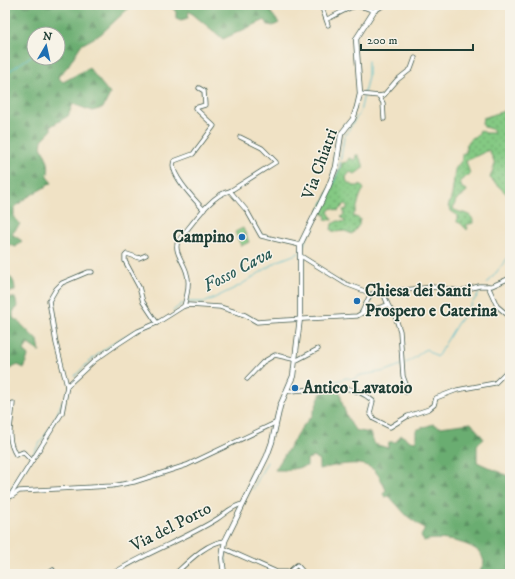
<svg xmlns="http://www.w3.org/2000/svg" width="515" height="579" viewBox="0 0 515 579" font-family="'IM FELL DW Pica',serif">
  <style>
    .grass { fill: url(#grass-dots); stroke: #52835c }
    .forest { fill: url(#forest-firs); stroke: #457552; fill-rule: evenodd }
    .garden { fill: #84c983; stroke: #52835c }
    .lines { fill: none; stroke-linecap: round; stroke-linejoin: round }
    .stream { stroke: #4ab8c5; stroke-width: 1 }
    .minor-casing { stroke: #3e564a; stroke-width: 5 }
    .tertiary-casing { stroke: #3e564a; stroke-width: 6 }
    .minor { stroke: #fff; stroke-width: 3.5 }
    .tertiary { stroke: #fff; stroke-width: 4.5 }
    .poi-dot { fill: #1f6fb2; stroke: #f7f3e8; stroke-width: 1.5 }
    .labels { text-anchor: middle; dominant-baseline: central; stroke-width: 3; stroke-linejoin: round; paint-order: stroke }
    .street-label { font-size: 17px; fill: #1f3d34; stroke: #f7f3e8 }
    .poi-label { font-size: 17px; font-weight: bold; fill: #1f3d34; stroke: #f7f3e8; text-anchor: start }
    .water-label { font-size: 18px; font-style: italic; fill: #2a5c58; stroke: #f7f3e8 }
  </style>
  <defs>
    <pattern id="grass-dots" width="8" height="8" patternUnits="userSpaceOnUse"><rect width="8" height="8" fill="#84c983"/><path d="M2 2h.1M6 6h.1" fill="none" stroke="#6ba46c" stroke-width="1.8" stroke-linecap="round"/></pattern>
    <pattern id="forest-firs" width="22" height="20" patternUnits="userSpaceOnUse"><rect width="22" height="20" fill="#6bad71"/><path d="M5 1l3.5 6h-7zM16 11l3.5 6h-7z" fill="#578e5e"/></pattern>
  </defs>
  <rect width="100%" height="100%" fill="#f7f3e8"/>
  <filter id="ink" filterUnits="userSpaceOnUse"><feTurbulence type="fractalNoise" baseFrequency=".025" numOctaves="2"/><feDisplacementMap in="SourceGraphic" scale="8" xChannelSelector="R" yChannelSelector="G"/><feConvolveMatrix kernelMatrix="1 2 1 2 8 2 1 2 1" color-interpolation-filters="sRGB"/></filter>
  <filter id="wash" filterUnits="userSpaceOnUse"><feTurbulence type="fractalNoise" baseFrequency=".012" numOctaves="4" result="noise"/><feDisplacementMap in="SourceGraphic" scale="16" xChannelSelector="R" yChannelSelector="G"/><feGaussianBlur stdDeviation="0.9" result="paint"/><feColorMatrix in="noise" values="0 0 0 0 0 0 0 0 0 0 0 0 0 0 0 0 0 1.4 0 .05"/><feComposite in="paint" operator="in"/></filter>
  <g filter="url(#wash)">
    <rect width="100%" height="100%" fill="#f0e2c5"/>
    <g class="grass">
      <path d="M510 109V197L490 178 495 164 489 150 466 161 470 174 460 181 462 188 467 190 466 193 456 200 453 209C460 214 474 212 473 223L466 225 468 227 467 230 460 223 457 222V215L451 211 450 207H448L452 195 455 169 462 160V154L466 152V146L471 138 478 135 480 130 486 133H493L494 130 484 127 482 123 483 118Z"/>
      <path d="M356 155H358L363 164V168L355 174 350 172 346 177 347 182 354 186H359L360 184 364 189C357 198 359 208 353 216L360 219 359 225 352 234 345 231 334 232 331 230 332 224 338 221 346 222 341 217 345 214 343 210 347 209V206L345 204 338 211 331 208 328 212 333 220 325 219 326 216 319 211C323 204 338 170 341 168L342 163 347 162 349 158 355 160Z"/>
    </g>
    <g class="forest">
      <path d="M5 5H132L101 34 81 45 68 66 58 77 63 82 89 68 110 94 103 108 92 111 73 104 68 116 51 126V131L42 140 41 147C47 158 51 165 47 177L52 183 26 198 14 208V217L20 224 12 234 22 241 16 247 5 243ZM34 34H58V58H34Z"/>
      <path d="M169 5H265L279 23 273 26 268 25 265 20 223 39 189 11 188 18 181 20 176 18V12Z"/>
      <path d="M5 274C13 277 15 283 15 291L7 293 9 298H15L18 307 13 312V318C24 324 29 335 38 340L40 352 28 344 24 350 28 356 24 368 18 365 5 371Z"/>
      <path d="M332 390 340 391C342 406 346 417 355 430L370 433 374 444 388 448 389 442H396L401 435 410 441 416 442V430L433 424 440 427 471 423 484 439 477 445V462L510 477V574H479L484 562C483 559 482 555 480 553 471 542 437 536 424 541L421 536 425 529 407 516 389 496 385 497 383 494 386 490C383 484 380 476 375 471 362 458 335 466 319 469V460L314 457 307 459V466L287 470H275L302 427 312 416 321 393Z"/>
    </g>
    <path class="garden" d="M243 228 249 242 241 246 235 232Z"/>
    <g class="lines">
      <g class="stream">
        <path d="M5 74 34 54"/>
        <path d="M322 204 331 190 339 169 344 137 360 112 368 76V61"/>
        <path d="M301 251 314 222"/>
        <path d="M487 284 510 255"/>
        <path d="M187 302H206L239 286 278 261 299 253"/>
        <path d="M173 311 183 303"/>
        <path d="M75 376C99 350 123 335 155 322"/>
        <path d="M322 386 346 378 354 379 361 375 386 371 410 361 426 349 437 357 457 324 483 288"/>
        <path d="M30 458 54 422 62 402"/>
        <path d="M253 489 267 462"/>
        <path d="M5 499 29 461"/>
        <path d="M225 552 227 574"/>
      </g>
    </g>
  </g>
  <g filter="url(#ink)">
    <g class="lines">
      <defs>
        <g id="minor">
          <path d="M321 5 328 25"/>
          <path d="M327 19C348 11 351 0 374 11"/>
          <path d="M199 88 204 91 205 105 195 108 214 126 193 154 174 161C168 173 196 201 204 210"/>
          <path d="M360 94 379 96 384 95 397 80 411 69 415 58"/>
          <path d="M379 96 383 103 384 119"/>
          <path d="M230 191 247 211 261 236 300 245"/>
          <path d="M146 255 139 258 127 254 125 256V261L139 287 143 302 157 323"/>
          <path d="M301 256 346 284 367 292 370 295"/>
          <path d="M488 286 497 306 510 317"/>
          <path d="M383 292 388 305 395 316 400 331 403 376 407 387 406 392"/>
          <path d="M370 295 374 293 433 287 461 291 479 286H492L510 278"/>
          <path d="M184 306C187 296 190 283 187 274 185 263 173 252 178 241 191 226 211 194 230 191L276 162 262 148 240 137"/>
          <path d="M362 312 370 295"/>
          <path d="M247 379 263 362 275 355 297 360 318 349"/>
          <path d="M67 386 56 343 49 301 56 289 62 283 88 272H92"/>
          <path d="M288 391C319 390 347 379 373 401L370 413 374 419 390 427 408 416 429 409 434 405 436 398 457 390 495 383 510 368"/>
          <path d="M13 403C12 423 5 437 16 455L23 452 32 461"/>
          <path d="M12 496 19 491 112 486 134 482 187 465 275 423"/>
          <path d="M5 504 62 413 67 386 95 360 118 344 138 331 157 323 184 306 189 305 220 307 245 315 257 322 270 321 357 316 362 313 388 305"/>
          <path d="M223 548 277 572H289L297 565 305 574"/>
          <path d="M47 574 53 570"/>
          <path d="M112 574C145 553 183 540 217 519 225 514 233 505 243 504"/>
          <path d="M175 574C188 562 207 542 225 541"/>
        </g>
        <path id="tertiary" d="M224 574 222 558 225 541 267 456 272 442 280 406 293 376 300 318V245L328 188 336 167 341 134 353 119 357 107 360 94 356 39 374 11 383 5"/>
      </defs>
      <use href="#minor" class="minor-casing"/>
      <use href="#tertiary" class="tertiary-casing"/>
      <use href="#minor" class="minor"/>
      <use href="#tertiary" class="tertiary"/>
    </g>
  </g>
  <g class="poi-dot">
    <circle cx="242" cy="237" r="4"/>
    <circle cx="357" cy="301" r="4"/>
    <circle cx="295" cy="388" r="4"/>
  </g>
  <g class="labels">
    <g class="street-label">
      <text transform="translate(320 164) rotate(-70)">Via Chiatri</text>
      <text transform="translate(171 527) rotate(-27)">Via del Porto</text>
    </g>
    <g class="poi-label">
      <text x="234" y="237" text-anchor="end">Campino</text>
      <text x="365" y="291">Chiesa dei Santi<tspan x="365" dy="20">Prospero e Caterina</tspan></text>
      <text x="303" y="388">Antico Lavatoio</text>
    </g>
    <g class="water-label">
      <text transform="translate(238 270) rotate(-28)">Fosso Cava</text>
    </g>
  </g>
  <rect width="515" height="579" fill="none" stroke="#f7f3e8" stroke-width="20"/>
  <g transform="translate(46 46) rotate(9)"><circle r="19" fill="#f7f3e8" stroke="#a1aaa0"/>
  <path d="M0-3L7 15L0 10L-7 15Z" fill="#1f6fb2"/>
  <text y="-6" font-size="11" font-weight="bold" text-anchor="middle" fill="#1f3d34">N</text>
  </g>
  <path d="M361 44v6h112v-6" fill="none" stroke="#1f3d34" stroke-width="2"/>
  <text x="367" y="44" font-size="12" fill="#1f3d34" stroke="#f7f3e8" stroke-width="3" paint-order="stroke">200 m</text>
</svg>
